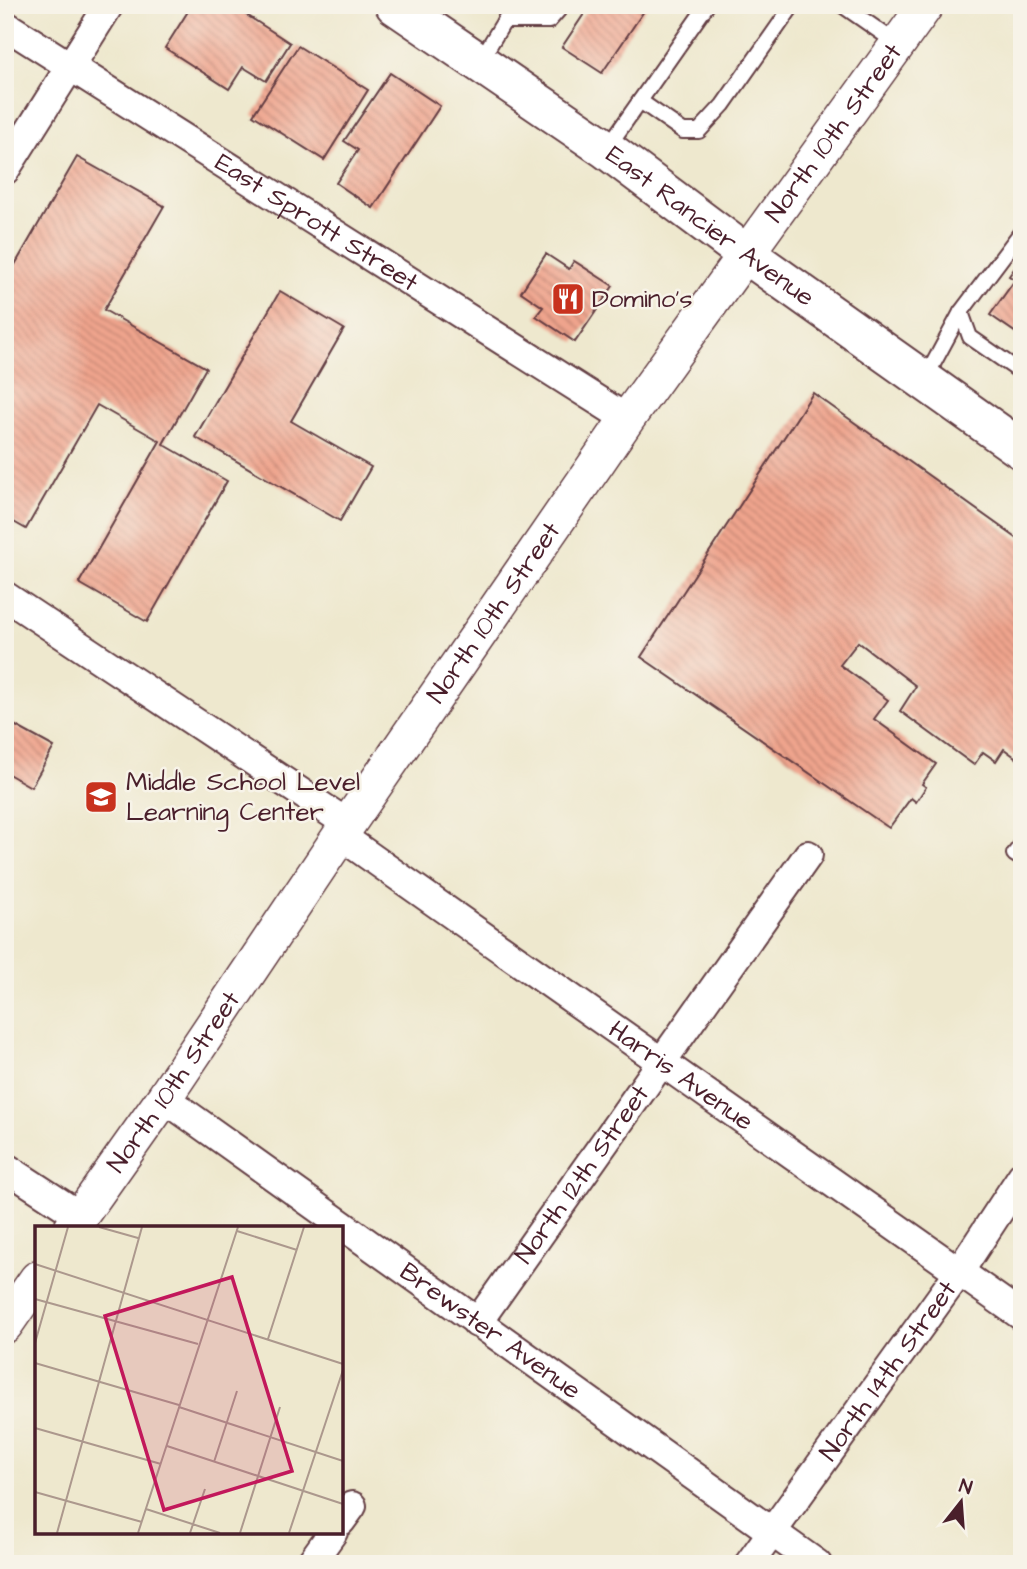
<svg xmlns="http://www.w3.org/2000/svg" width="1027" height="1569" viewBox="0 0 1027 1569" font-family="'Architects Daughter',sans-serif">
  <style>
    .building { fill: url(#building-back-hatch) }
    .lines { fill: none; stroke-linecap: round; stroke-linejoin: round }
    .service-casing { stroke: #633d43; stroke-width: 18 }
    .minor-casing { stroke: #633d43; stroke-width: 32 }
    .tertiary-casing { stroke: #633d43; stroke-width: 38 }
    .secondary-casing { stroke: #633d43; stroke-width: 42 }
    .service { stroke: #fff; stroke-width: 14 }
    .minor { stroke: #fff; stroke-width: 28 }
    .tertiary { stroke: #fff; stroke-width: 35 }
    .secondary { stroke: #fff; stroke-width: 38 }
    .labels { text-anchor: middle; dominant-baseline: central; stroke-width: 5; stroke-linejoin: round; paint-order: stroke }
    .street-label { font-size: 26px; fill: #4a1f2b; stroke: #f7f3e8 }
    .poi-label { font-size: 26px; fill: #4a1f2b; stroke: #f7f3e8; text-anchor: start }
    .inset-road { fill: none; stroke: #ac988d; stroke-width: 2 }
    .view { fill: #c2185b; fill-opacity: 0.15; stroke: #c2185b; stroke-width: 3.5 }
    .inset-edge { fill: none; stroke: #4a1f2b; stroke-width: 3.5 }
  </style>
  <defs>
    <pattern id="building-back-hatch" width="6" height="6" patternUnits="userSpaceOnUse" patternTransform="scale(1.75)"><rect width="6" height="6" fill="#efa48d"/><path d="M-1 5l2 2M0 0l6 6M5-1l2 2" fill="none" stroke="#c48573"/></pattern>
  </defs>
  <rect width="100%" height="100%" fill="#f7f3e8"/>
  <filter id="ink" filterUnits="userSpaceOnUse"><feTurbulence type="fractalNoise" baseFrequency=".0143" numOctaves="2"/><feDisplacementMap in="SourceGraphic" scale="14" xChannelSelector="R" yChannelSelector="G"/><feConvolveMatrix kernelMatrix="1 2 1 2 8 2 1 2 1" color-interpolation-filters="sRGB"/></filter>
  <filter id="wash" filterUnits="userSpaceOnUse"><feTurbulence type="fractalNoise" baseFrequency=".00686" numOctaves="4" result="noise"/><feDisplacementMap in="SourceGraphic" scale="28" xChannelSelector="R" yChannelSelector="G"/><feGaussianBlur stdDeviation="1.57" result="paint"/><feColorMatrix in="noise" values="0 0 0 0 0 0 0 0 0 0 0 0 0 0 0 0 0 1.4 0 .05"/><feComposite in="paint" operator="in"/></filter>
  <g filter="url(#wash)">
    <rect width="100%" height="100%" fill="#eee8ce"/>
    <g id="blocks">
      <g class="building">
        <path d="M192 5H231L290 43 266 81 243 67 229 89 165 48Z"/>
        <path d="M590 5H648L602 73 562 47Z"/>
        <path d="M298 46 368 90 324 160 253 115Z"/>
        <path d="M390 73 440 106 373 208 336 183 358 150 344 141Z"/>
        <path d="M77 157 164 206 104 310 206 368 163 444 227 481 147 622 79 583 160 441 97 405 26 529 5 517V282Z"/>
        <path d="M546 254 569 269 574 261 613 286 575 342 536 316 543 307 521 292Z"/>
        <path d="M1022 258V337L990 315 1015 280 1009 276Z"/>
        <path d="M280 291 344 329 291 421 371 467 340 521 195 437Z"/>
        <path d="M813 393 1022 542V762L1004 749 996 761 983 752 974 765 900 711 916 686 858 642 840 665 888 700 874 719 936 764 922 784 926 787 916 802 911 798 889 828 641 657Z"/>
        <path d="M5 720 54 747 31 787 5 772Z"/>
      </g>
    </g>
  </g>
  <g filter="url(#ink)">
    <use href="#blocks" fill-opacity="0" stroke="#633d43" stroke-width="2"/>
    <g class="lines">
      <defs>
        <g id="service">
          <path d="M842 5 898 44"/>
          <path d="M504 21H549L563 5"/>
          <path d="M480 61 514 5"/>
          <path d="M640 101 683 131H699L723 105 793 5"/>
          <path d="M607 148 707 5"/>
          <path d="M961 312 970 337 1022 373"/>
          <path d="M925 379 961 312 1022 231"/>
          <path d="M1022 844 1014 854 1022 859"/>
        </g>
        <g id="minor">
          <path id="s1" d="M5 25 627 419"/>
          <path d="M5 170 109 5"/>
          <path d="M5 596 348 824"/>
          <path id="s2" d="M341 836 1022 1316"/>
          <path id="s3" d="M164 1098 817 1564"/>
          <path d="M5 1167 80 1216"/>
          <path id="s4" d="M477 1323 808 855"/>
          <path d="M341 1521 352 1506"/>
          <path d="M310 1564 333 1532"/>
          <path id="s5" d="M749 1564 959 1272 1022 1176"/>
        </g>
        <g id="tertiary">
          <path id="s6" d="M72 1228 164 1098 348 824 627 419 926 5"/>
          <path d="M5 1325 37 1279"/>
        </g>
        <g id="secondary">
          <path id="s7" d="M395 5 606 149 746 254 1022 450"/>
        </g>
      </defs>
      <use href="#service" class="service-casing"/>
      <use href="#minor" class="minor-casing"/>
      <use href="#tertiary" class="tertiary-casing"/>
      <use href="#secondary" class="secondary-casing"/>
      <use href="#service" class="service"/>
      <use href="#minor" class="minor"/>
      <use href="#tertiary" class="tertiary"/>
      <use href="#secondary" class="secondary"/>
    </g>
  </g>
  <defs>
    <symbol id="restaurant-square" viewBox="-11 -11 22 22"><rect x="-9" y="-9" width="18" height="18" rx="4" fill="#c8321e" stroke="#f7f3e8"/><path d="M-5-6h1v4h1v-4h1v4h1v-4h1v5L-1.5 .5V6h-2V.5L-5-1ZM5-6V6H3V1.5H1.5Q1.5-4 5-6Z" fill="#fff"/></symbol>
    <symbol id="school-square" viewBox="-11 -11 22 22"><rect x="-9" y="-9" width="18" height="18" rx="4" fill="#c8321e" stroke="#f7f3e8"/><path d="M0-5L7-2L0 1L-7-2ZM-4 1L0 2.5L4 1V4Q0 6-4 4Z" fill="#fff"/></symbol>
  </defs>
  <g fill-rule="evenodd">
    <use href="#restaurant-square" x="549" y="280" width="38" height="38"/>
    <use href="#school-square" x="82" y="778" width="38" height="38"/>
  </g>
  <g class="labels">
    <g class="street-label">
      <text stroke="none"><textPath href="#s6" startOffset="1334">North 10th Street</textPath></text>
      <text stroke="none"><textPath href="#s1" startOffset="369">East Sprott Street</textPath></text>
      <text stroke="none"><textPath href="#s7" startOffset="385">East Rancier Avenue</textPath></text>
      <text stroke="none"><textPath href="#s6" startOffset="746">North 10th Street</textPath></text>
      <text stroke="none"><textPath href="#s2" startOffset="416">Harris Avenue</textPath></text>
      <text stroke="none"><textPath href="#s6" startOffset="178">North 10th Street</textPath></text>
      <text stroke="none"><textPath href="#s4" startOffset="182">North 12th Street</textPath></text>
      <text stroke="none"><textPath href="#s3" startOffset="401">Brewster Avenue</textPath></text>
      <text stroke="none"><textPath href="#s5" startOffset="238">North 14th Street</textPath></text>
    </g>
    <g class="poi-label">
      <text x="592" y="299">Domino's</text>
      <text x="126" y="782">Middle School Level<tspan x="126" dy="30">Learning Center</tspan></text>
    </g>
  </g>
  <g transform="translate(35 1226)">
    <rect width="308" height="308" fill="#eee8ce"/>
    <path class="inset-road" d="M64 1 103 12M202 5 262 24M0 38 308 138M0 73 163 118M233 113 269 1M0 117 33 1M0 137 144 179M144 181 308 235M0 202 126 238M132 220 308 278M179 236 202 165M0 266 107 296M111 283 185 307M22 307 107 1M103 307 203 1M155 307 170 263M205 307 245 181M254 307 308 144"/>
    <path class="view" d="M197 51 257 245 129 284 70 90Z"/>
    <rect width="308" height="308" class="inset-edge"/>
  </g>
  <rect width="1027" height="1569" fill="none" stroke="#f7f3e8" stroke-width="28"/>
  <g transform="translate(961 1502) rotate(17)" stroke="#f7f3e8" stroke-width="5" paint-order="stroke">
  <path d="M0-5L12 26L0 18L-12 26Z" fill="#4a1f2b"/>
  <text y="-10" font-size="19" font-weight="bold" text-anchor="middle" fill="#4a1f2b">N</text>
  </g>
</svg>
